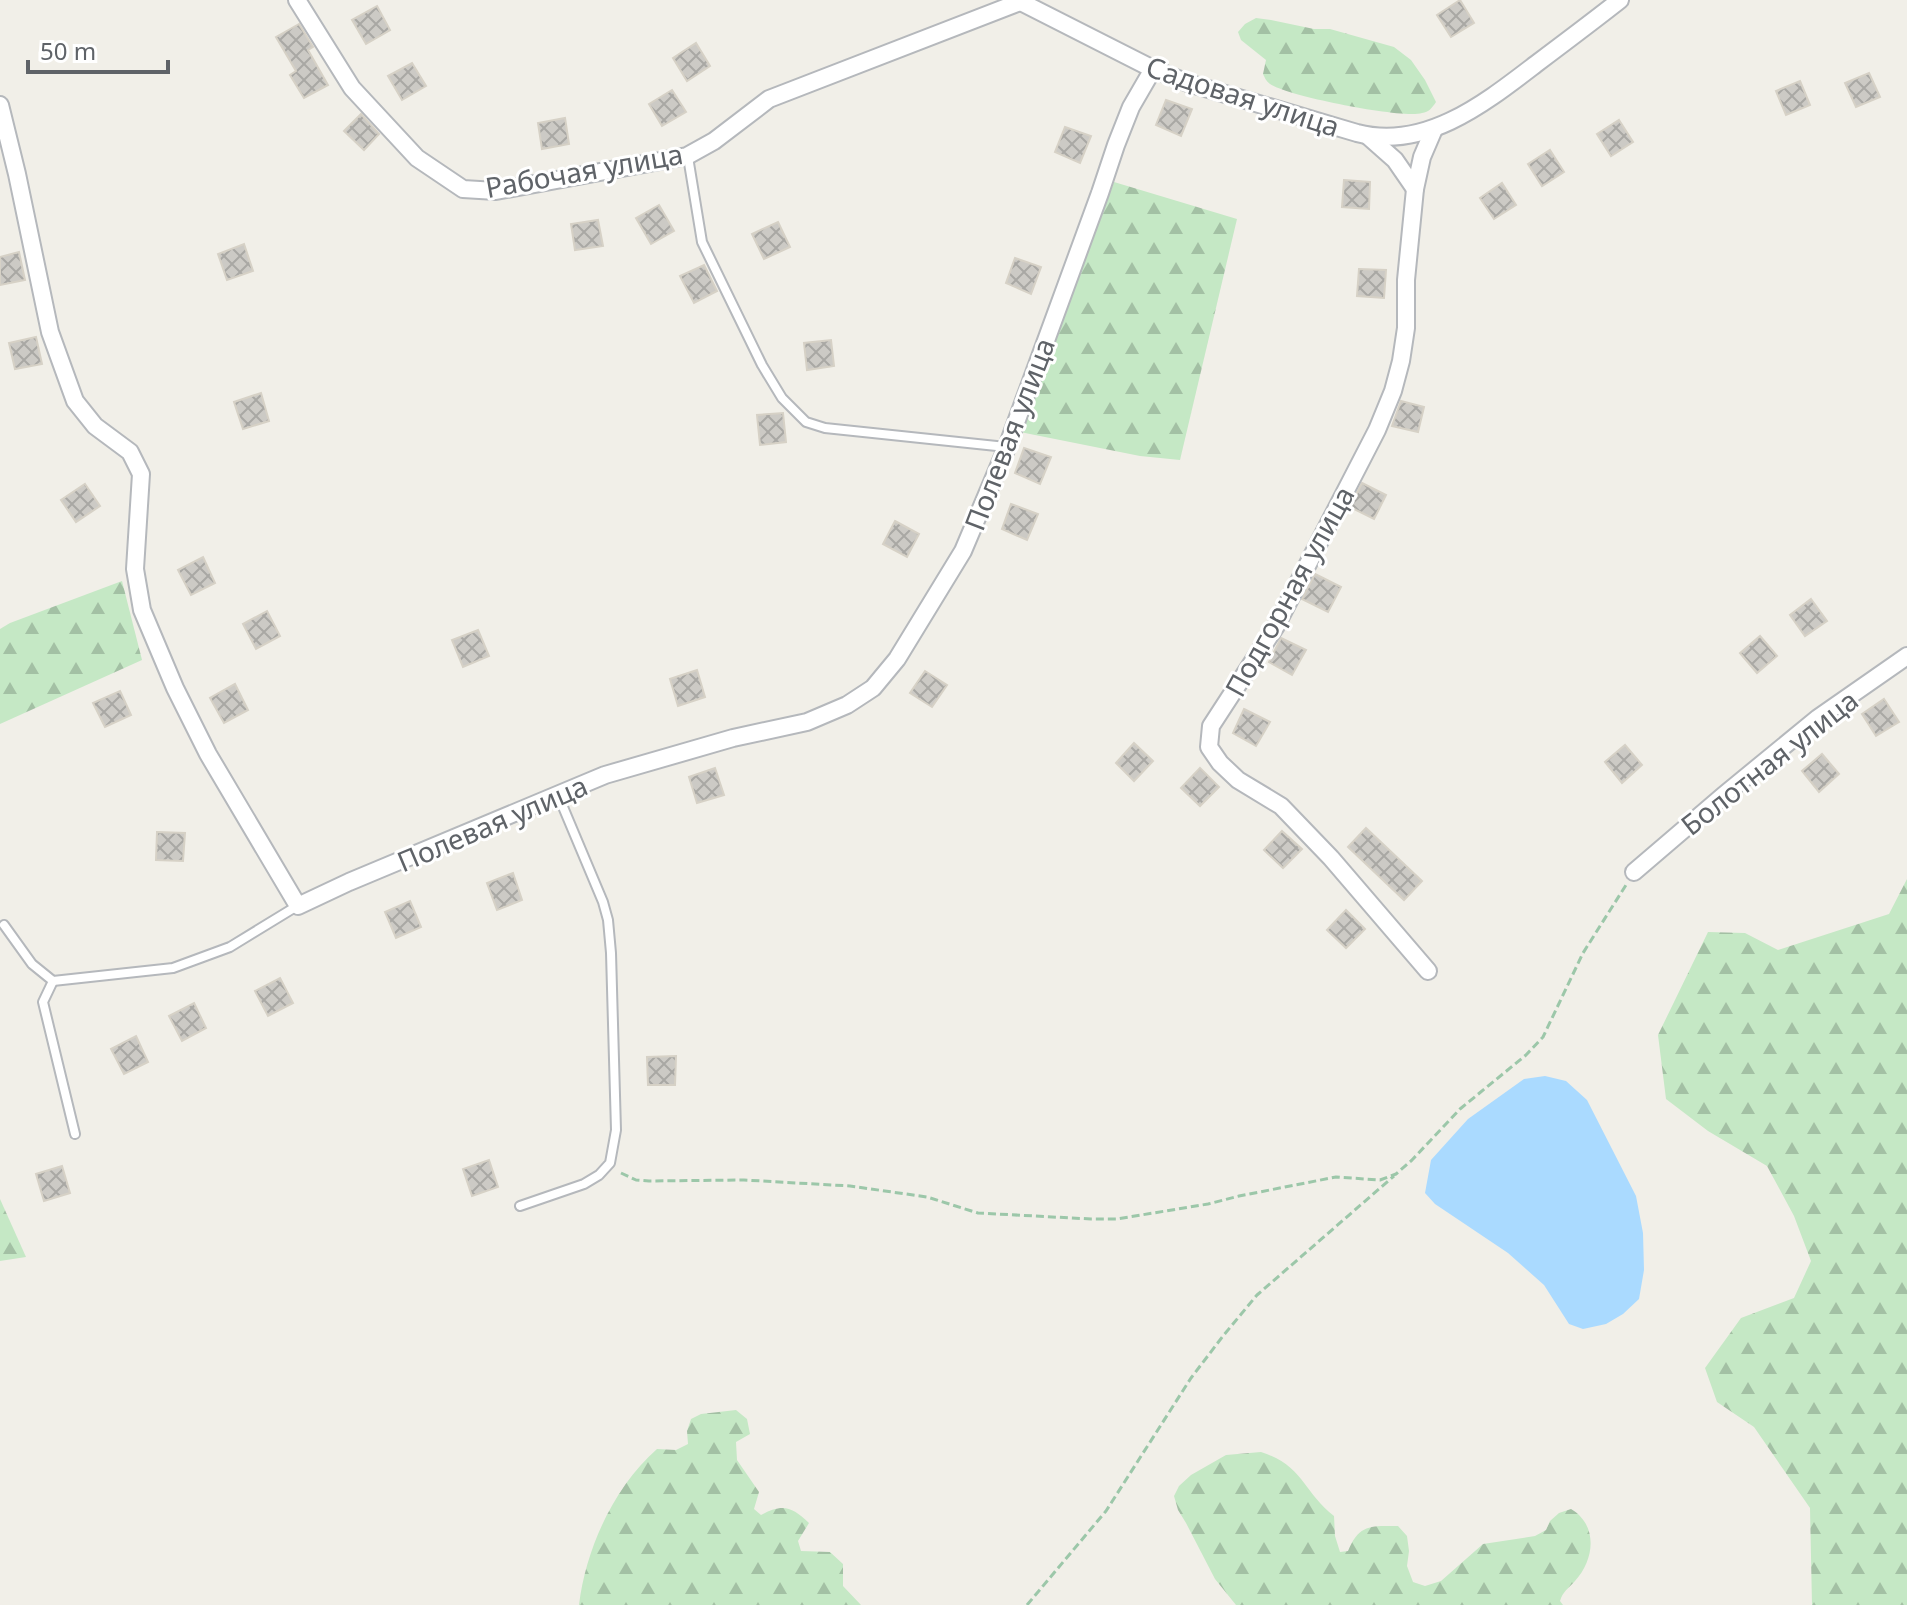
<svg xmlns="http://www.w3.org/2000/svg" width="1907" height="1605" viewBox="0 0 1907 1605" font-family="'Noto Sans',sans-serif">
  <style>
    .forest { fill: url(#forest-firs) }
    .water { fill: #aadaff }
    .building { fill: url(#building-cross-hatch); stroke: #d6d1c6; stroke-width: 2 }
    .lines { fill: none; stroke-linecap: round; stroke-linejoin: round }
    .lane-casing { stroke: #b5b8bc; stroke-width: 12 }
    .street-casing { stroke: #b5b8bc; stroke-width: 20 }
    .path { stroke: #9cc7a9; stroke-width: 3; stroke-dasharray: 8 4; stroke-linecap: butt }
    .lane { stroke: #fff; stroke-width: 8 }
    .street { stroke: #fff; stroke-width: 16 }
    .labels { text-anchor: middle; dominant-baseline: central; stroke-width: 6; stroke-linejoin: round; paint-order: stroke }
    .street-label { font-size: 28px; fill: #5f6368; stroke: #fff }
  </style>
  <defs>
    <pattern id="forest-firs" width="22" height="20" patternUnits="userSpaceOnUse" patternTransform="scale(2)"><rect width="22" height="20" fill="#c5e8c5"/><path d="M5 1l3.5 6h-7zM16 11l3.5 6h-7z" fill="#a3c0a4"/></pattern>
    <pattern id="building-cross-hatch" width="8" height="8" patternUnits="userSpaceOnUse" patternTransform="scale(2)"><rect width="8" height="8" fill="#cccac5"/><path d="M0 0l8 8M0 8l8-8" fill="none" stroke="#a9a8a4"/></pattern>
  </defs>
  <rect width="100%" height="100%" fill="#f1efe8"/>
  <g class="forest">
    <path d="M1256 18 1271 20 1314 29H1330L1394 47 1411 60 1425 80 1436 102C1432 108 1429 112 1422 113 1402 119 1287 96 1270 84 1266 81 1265 78 1263 74L1266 60 1241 40 1238 32 1245 24Z"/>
    <path d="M1114 182 1237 219 1180 460 1140 456 1020 432Z"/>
    <path d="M122 581 142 660 0 724V629L10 623Z"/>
    <path d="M1907 879V1605H1812L1810 1508 1754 1427 1717 1402 1705 1368 1741 1318 1794 1298 1811 1261 1794 1216 1767 1166 1708 1131 1666 1099 1658 1035 1708 932 1745 933 1778 950 1889 914Z"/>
    <path d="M0 1199 26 1257 0 1261Z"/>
    <path d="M736 1410 747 1419 750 1434 736 1442 737 1460 759 1492 754 1509 761 1515C783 1503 792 1507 809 1523L798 1541 801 1551 830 1552 843 1564V1586L861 1605H579C586 1548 614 1487 657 1449L676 1450 688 1444 687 1431 691 1419 701 1414Z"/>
    <path d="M1261 1452C1304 1466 1303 1492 1334 1516L1335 1536 1340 1552 1348 1551C1359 1524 1371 1526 1398 1526L1407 1536 1409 1551 1407 1566 1413 1582 1425 1586 1441 1581 1483 1544 1535 1536 1546 1530 1550 1521 1559 1513 1571 1509C1598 1525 1595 1559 1575 1581 1568 1589 1563 1591 1560 1601L1563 1605H1236L1215 1579 1186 1523 1178 1510 1174 1496 1179 1486 1191 1475 1226 1455Z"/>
  </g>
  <path class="water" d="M1545 1076 1566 1081 1587 1100 1636 1196 1643 1233 1644 1270 1639 1299 1623 1314 1606 1324 1583 1329 1569 1324 1544 1285 1508 1253 1435 1204 1425 1193 1431 1160 1468 1119 1524 1079Z"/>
  <g class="building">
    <path d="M1460 0 1474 23 1451 37 1437 15Z"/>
    <path d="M377 6 390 30 366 44 352 20Z"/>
    <path d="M299 24 313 47 308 50 328 85 304 98 290 75 296 71 276 37Z"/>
    <path d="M696 43 710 66 687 81 673 58Z"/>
    <path d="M412 63 426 86 402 100 388 76Z"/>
    <path d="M1869 73 1880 97 1856 107 1845 83Z"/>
    <path d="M1800 81 1810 105 1786 115 1776 91Z"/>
    <path d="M672 90 686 112 662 126 649 104Z"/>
    <path d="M1166 100 1192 109 1181 136 1156 125Z"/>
    <path d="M361 114 379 134 364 150 344 131Z"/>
    <path d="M565 118 569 144 542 149 538 123Z"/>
    <path d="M1619 120 1633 142 1611 156 1597 134Z"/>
    <path d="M1065 127 1091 136 1080 163 1055 152Z"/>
    <path d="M1550 150 1564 172 1542 186 1528 164Z"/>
    <path d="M1344 180 1370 182 1369 209 1342 207Z"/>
    <path d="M1502 183 1516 205 1494 219 1480 198Z"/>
    <path d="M659 205 674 231 651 244 636 218Z"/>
    <path d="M598 220 603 246 575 250 571 224Z"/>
    <path d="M778 222 790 247 764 259 752 234Z"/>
    <path d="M244 244 253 271 227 280 218 254Z"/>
    <path d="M19 252 25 280 0 285V257Z"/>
    <path d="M1015 258 1041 267 1031 294 1006 283Z"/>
    <path d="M704 265 717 291 694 303 680 276Z"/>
    <path d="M1359 269 1386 270 1384 298 1357 296Z"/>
    <path d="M36 337 42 364 15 369 9 343Z"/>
    <path d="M831 340 834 366 807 370 804 343Z"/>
    <path d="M261 393 269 421 243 429 234 402Z"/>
    <path d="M1401 401 1424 407 1418 432 1392 426Z"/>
    <path d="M783 413 786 442 760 445 757 415Z"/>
    <path d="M1024 448 1051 457 1040 484 1015 473Z"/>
    <path d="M1362 483 1386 495 1374 519 1350 507Z"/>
    <path d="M85 484 100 506 76 522 61 500Z"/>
    <path d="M1011 504 1038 514 1027 540 1002 529Z"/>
    <path d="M895 521 919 534 907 557 883 544Z"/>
    <path d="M203 557 215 583 191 595 178 570Z"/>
    <path d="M1315 574 1341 587 1328 612 1302 599Z"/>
    <path d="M1811 599 1827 621 1805 636 1790 615Z"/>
    <path d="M267 611 280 636 256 649 243 624Z"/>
    <path d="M478 630 489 656 463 667 452 640Z"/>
    <path d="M1760 636 1777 656 1757 673 1740 653Z"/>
    <path d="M1281 638 1306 650 1292 675 1269 662Z"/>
    <path d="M697 670 705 697 678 706 670 679Z"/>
    <path d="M925 671 947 685 932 707 910 693Z"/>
    <path d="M235 684 248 710 224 723 210 698Z"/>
    <path d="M120 691 131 715 105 727 93 703Z"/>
    <path d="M1884 699 1899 722 1876 736 1862 714Z"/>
    <path d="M1244 709 1270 722 1256 746 1233 733Z"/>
    <path d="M1134 743 1153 761 1134 781 1116 763Z"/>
    <path d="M1625 745 1642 765 1622 783 1605 762Z"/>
    <path d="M1822 754 1839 774 1819 792 1802 771Z"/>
    <path d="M715 768 724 795 697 803 689 777Z"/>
    <path d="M1200 768 1219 787 1200 806 1181 788Z"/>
    <path d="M1366 828 1422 881 1404 900 1348 847Z"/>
    <path d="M1282 831 1302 849 1283 868 1264 850Z"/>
    <path d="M157 832 185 833 183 861 156 860Z"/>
    <path d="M513 873 522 900 497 910 487 883Z"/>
    <path d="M410 901 421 927 396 938 385 912Z"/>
    <path d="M1346 910 1365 929 1346 948 1327 930Z"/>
    <path d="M280 978 293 1003 268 1016 255 991Z"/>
    <path d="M194 1003 206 1028 182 1041 169 1016Z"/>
    <path d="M136 1036 148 1062 124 1074 111 1049Z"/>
    <path d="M676 1056 675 1085H648L647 1057Z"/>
    <path d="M489 1160 498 1187 472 1196 463 1169Z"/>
    <path d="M62 1166 70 1193 44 1201 36 1174Z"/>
  </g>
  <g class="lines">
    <defs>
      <g id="lane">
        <path d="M688 157 702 242 762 365 782 398 806 422 825 428 1006 447"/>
        <path d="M4 925 32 964 53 981 43 1002 75 1134"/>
        <path d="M53 981 173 968 230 947 297 906"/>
        <path d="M520 1206 584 1184 599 1175 610 1163 616 1130 611 953 608 920 603 902 558 795"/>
      </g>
      <g id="street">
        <path d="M297 0 352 88 417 158 463 189 496 191 687 156 714 141 769 99 1020 2"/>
        <path d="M1017 0 1153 69 1188 83 1357 133C1425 151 1485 103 1536 64 1564 43 1592 22 1620 0"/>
        <path d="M0 105 17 174 50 332 75 401 95 426 130 452 141 474 135 569 142 610 175 688 208 754 298 906 349 882 605 775 733 738 807 722 847 705 873 688 897 659 963 551 1007 447 1100 193 1116 145 1131 107 1153 69"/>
        <path d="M1369 137 1395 160 1415 189"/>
        <path d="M1634 872 1724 795 1818 718 1907 656"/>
        <path d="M1428 971 1331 858 1281 806 1238 780 1220 763 1209 747 1211 726 1276 626 1377 430 1393 391 1401 361 1406 328V280L1415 189 1422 157 1434 129"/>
      </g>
    </defs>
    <use href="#lane" class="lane-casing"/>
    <use href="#street" class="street-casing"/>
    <g class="path">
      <path d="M621 1173 636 1180 649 1181 744 1180 850 1186 927 1197 978 1213 1091 1219H1117L1208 1204 1239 1196 1336 1177 1380 1180 1396 1174 1412 1160 1460 1109 1526 1055 1543 1037 1583 953 1626 885"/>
      <path d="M1027 1605 1106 1511 1191 1378 1223 1336 1257 1295 1394 1176"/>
    </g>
    <use href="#lane" class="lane"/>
    <use href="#street" class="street"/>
  </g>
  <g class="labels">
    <g class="street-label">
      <text transform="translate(1243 96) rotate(18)">Садовая улица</text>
      <text transform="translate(584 170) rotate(-10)">Рабочая улица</text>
      <text transform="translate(1009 434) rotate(-69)">Полевая улица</text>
      <text transform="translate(1289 591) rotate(-61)">Подгорная улица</text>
      <text transform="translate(1769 762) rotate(-38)">Болотная улица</text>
      <text transform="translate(492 823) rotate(-23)">Полевая улица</text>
    </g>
  </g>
  <path d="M28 60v12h140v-12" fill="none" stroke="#5f6368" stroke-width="4"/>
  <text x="40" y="60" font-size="24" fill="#5f6368" stroke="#ffffff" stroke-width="6" paint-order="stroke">50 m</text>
</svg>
